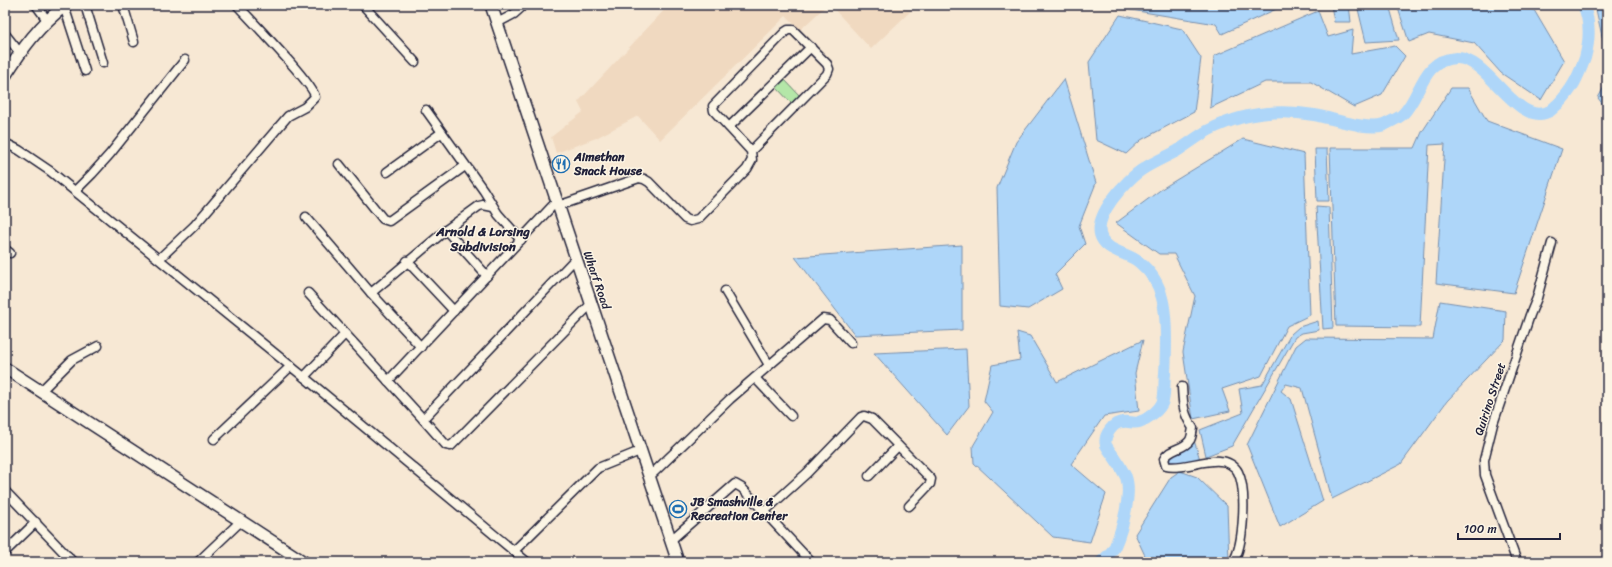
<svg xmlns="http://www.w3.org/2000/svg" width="1612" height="567" viewBox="0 0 1612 567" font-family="Sriracha,sans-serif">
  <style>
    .built { fill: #f0d9c0 }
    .green { fill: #b4e7a8; stroke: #6b8472 }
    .water { fill: #aed6f9; stroke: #768ead }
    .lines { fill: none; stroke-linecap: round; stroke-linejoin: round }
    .river { stroke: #aed6f9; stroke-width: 12 }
    .street-casing { stroke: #22223b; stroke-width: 11 }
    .secondary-casing { stroke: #22223b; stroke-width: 14 }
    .street { stroke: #fcf5e5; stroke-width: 8 }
    .secondary { stroke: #fcf5e5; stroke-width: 11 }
    .labels { text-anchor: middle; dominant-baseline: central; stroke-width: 3; stroke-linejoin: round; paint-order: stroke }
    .poi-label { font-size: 12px; font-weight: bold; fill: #22223b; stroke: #fcf5e5; text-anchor: start }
    .street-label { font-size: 12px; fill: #22223b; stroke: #fcf5e5 }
    .neighbourhood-label { font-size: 13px; font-weight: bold; fill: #22223b; stroke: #fcf5e5 }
  </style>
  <rect width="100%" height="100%" fill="#f7e8d4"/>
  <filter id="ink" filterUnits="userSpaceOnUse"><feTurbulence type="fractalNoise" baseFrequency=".025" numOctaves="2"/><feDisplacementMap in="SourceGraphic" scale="8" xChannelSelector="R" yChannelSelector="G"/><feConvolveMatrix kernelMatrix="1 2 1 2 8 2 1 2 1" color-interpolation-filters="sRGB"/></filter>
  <g filter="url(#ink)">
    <g class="built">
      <path d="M669 5H827L800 30 786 16 660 140 638 116 596 138 556 153 551 137 583 112 578 102Z"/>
      <path d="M830 5H917L871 49Z"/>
    </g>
    <path class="green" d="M784 79 800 96 792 104 776 87Z"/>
    <g class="water">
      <path d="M1128 5H1285L1222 34 1216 24 1125 9Z"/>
      <path d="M1331 5H1349L1351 22H1334Z"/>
      <path d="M1357 5H1389L1399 40 1366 42Z"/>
      <path d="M1397 5H1531L1564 61 1541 100 1501 73 1474 43 1429 34 1409 42Z"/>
      <path d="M1595 5H1607V110L1598 98 1604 87V45Z"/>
      <path d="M1318 11 1328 37 1353 30 1351 54 1395 46 1405 56 1382 95 1354 107 1311 82H1265L1210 108 1214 56Z"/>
      <path d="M1120 15 1182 29 1201 58 1194 112 1141 140 1126 154 1096 140 1089 62Z"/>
      <path d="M1064 79 1096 183 1079 226 1085 244 1055 274 1062 289 1028 309 1000 306 997 188 1016 142Z"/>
      <path d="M1451 88H1468L1487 121 1562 149 1514 293 1436 283 1445 144 1429 145 1420 327 1336 326 1330 148H1415L1422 132Z"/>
      <path d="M1243 139 1304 154 1310 315 1287 326 1261 376 1222 389 1230 411 1193 419 1183 352 1195 296 1174 254H1159L1116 223 1163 188Z"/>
      <path d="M1315 149H1327L1329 201H1317Z"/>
      <path d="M1316 206 1329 207 1333 328 1323 329Z"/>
      <path d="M962 245V330L855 335 795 257Z"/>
      <path d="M1440 301 1506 311 1505 340 1447 401 1401 464 1332 499 1302 388 1286 384 1281 391 1291 399 1323 501 1280 527 1247 445 1296 346 1306 338 1433 339Z"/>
      <path d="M1318 321 1319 330 1302 333 1295 337 1232 446 1206 456 1200 430 1243 413 1239 389 1262 385 1291 334 1299 327Z"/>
      <path d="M1017 332 1030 336 1057 382 1143 340 1135 373 1139 411 1104 416 1071 464 1106 494 1090 542 1053 537 974 463 973 446 993 412 984 401 992 365 1020 360Z"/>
      <path d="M966 349 969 406 947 435 874 353Z"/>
      <path d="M1193 437 1202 466 1172 468 1166 460 1181 450Z"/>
      <path d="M1180 471 1197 477 1227 506 1229 562H1148L1135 534 1171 477Z"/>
    </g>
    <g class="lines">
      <path class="river" d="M1101 562C1106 557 1112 553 1115 546 1122 530 1132 494 1126 477 1122 469 1117 461 1112 454 1111 453 1106 446 1106 445 1103 435 1114 422 1123 422 1129 421 1134 424 1139 422 1148 419 1160 410 1163 401 1165 393 1164 382 1165 374 1166 355 1167 315 1162 298 1159 284 1150 271 1139 262 1128 253 1109 252 1102 239 1090 218 1127 179 1143 169 1154 162 1166 157 1177 151 1188 144 1198 136 1209 130 1242 113 1278 109 1314 115 1332 118 1367 131 1384 125 1389 122 1398 119 1403 114 1422 95 1421 60 1456 58 1489 57 1517 129 1550 111 1553 109 1555 106 1558 104 1573 89 1578 77 1585 58 1590 39 1591 22 1583 5"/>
      <defs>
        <g id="street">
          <path d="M36 5 47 20"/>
          <path d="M85 5 103 63"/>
          <path d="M123 5 134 42"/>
          <path d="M363 5 415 62"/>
          <path d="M64 6 85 71"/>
          <path d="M497 23 514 14 524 5"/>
          <path d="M5 34 20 53"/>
          <path d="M426 110 484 191 498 214 521 240"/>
          <path d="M729 127 811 47"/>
          <path d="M5 143 19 150 50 171 304 377 527 562"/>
          <path d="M339 164 383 219 389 221 465 166"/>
          <path d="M387 172 441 133"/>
          <path d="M75 191 92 174 110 154 185 60"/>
          <path d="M558 206 639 178 644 179 649 182 685 219 690 221 698 219 747 169 752 160 751 151 714 111 713 106 785 32 788 30H793L827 64 829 69 827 74 751 151"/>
          <path d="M306 217 371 293 421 347"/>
          <path d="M446 230 487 276"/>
          <path d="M5 249 10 253"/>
          <path d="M576 258 423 419 446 445 451 446 591 304"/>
          <path d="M159 259 194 226 288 116 305 107 315 97C315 86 249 18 237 5"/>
          <path d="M407 261 454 311"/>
          <path d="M725 291 769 365"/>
          <path d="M308 293 423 419"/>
          <path d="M371 293 446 230 479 206 483 205 493 207"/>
          <path d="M304 377 345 334"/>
          <path d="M755 378 791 416"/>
          <path d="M388 381 557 201"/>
          <path d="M1182 387C1183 405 1183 413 1193 428 1192 432 1192 437 1190 440 1184 450 1169 448 1164 459L1166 466C1179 470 1206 459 1220 461 1227 461 1235 466 1238 472 1247 490 1244 545 1233 562"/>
          <path d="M41 391 72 360 98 346"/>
          <path d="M214 439 291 366"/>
          <path d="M869 476 898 446"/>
          <path d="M649 477 730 399 823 319 830 320 851 343"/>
          <path d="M5 491 73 562"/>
          <path d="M765 511 807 473 861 417 864 416 872 419 931 479 930 484 909 506"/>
          <path d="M671 540 735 484 742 488 811 562"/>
          <path d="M515 550 598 468 640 451"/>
          <path d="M5 552 36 522"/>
          <path d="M61 562 68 556"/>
          <path d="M198 562 241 521"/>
          <path d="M1517 562 1485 475 1484 460 1493 424 1530 315 1537 298 1552 243"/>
        </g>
        <g id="secondary">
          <path d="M491 5 678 562"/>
          <path d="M5 76C22 49 40 24 66 5"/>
          <path d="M5 368 304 562"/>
        </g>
      </defs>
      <use href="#street" class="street-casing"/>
      <use href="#secondary" class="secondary-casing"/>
      <use href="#street" class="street"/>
      <use href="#secondary" class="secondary"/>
    </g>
  </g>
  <defs>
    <symbol id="restaurant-ring" viewBox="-11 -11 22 22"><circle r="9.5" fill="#fcf5e5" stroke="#1f6fb2" stroke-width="1.5"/><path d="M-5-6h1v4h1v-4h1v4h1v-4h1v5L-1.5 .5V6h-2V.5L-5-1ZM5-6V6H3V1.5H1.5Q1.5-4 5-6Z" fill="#1f6fb2"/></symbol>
    <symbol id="stadium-ring" viewBox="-11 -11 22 22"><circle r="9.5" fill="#fcf5e5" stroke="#1f6fb2" stroke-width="1.5"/><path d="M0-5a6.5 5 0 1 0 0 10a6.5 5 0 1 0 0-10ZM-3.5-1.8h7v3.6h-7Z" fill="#1f6fb2"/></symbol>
  </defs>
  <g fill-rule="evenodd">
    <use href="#restaurant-ring" x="551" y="154" width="20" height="20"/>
    <use href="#stadium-ring" x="668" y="499" width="20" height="20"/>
  </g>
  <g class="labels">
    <g class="poi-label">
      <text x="574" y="157">Aimethan<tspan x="574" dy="14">Snack House</tspan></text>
      <text x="691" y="502">JB Smashville &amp;<tspan x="691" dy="14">Recreation Center</tspan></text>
    </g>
    <g class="street-label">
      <text transform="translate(597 280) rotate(71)">Wharf Road</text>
      <text transform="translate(1490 399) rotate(-72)">Quirino Street</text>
    </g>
    <g class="neighbourhood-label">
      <text x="483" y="231">Arnold &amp; Lorsing<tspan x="483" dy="15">Subdivision</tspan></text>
    </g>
  </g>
  <rect width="1612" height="567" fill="none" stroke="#fcf5e5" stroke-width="20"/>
  <rect x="10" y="10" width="1592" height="547" fill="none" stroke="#22223b" stroke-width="1.5" filter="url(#ink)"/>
  <path d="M1458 533v6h102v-6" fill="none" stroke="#22223b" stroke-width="2"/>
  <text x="1464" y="533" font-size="12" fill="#22223b" stroke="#fcf5e5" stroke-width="3" paint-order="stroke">100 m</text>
</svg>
